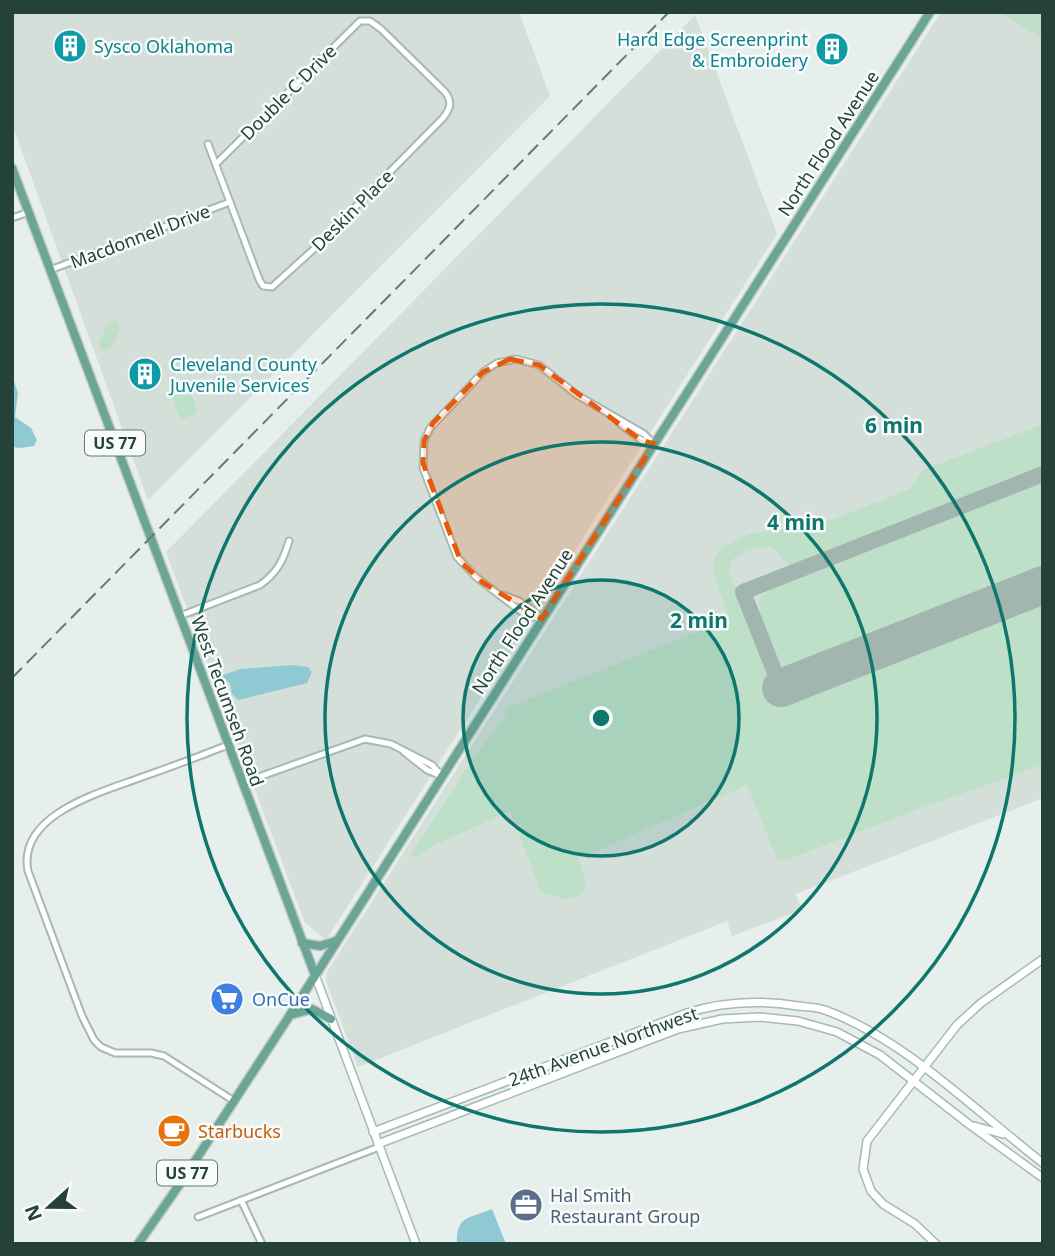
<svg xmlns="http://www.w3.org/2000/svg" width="1055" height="1256" viewBox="0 0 1055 1256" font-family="'Noto Sans',sans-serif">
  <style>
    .built { fill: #d4dfda }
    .green { fill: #bfe0c8 }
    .water { fill: #8ec9d4 }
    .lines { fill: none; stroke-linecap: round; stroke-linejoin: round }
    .taxiway { stroke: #a2b6b0; stroke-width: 16 }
    .runway { stroke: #a2b6b0; stroke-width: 38 }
    .street-casing { stroke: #a8b8b2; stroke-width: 9 }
    .secondary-casing { stroke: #a4bbb3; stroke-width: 10 }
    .primary-casing { stroke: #c2cac8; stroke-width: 11 }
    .street { stroke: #fff; stroke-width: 5 }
    .secondary { stroke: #fff; stroke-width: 7 }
    .primary { stroke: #6aa596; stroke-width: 8 }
    .rail { stroke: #5f7d75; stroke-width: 2; stroke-dasharray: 14 7; stroke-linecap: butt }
    .marked { fill: #e8590c; fill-opacity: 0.2; stroke: #e8590c; stroke-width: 5; stroke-dasharray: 14 9; stroke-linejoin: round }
    .ring { fill: none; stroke: #0f766e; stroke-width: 3.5 }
    .labels { text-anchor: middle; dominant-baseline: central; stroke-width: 5; stroke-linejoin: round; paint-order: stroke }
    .shield { fill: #f7fbf9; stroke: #637a73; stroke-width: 2 }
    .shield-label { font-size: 16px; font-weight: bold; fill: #24423a }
    .culture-label { font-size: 18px; fill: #0d838f; stroke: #f7fbf9; text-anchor: start }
    .street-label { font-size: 18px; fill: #24423a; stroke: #f7fbf9 }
    .shop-label { font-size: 18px; fill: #366cbe; stroke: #f7fbf9; text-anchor: start }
    .food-label { font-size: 18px; fill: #c56008; stroke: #f7fbf9; text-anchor: start }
    .service-label { font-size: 18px; fill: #4e5e75; stroke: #f7fbf9; text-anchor: start }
    .centre { fill: #0f766e; stroke: #f7fbf9; stroke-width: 3.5 }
    .ring-label { font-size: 21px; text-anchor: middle; font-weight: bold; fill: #0f766e; stroke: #f7fbf9; stroke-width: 5; stroke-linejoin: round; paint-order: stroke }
  </style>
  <rect width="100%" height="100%" fill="#e6efeb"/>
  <g class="built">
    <path d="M12 12H519L550 96 148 500 12 124Z"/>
    <path d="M941 12H1043V798L796 894 802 910 732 936 727 921 358 1067 326 981 327 972Z"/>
    <path d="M695 15 777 234 326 940 305 923 166 552Z"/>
  </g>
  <g class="green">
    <path d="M999 12H1043V37H1040Z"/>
    <path d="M116 320 120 330 111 348 102 351 99 343 107 324Z"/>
    <path d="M186 377 197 411 196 414 180 420 171 396 180 393 176 381Z"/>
    <path d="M1043 424V469L793 566C781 562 781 553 773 548 764 544 736 554 731 562 729 566 730 568 730 573L781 703 1043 600V765L919 809 787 860 777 859 747 785 578 859 585 878 586 887 582 895 563 899C556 894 548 897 541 892L510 811 433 846 416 858 411 855 471 761 505 716 507 708 729 619 714 575V560L721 548 749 534 818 525 910 489 923 470Z"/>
    <path d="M1043 479V572L789 671C769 659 761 625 759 603V599L775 586Z"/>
  </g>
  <g class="water">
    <path d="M12 375 18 393 15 417 31 428 37 440 34 446 21 448 12 447Z"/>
    <path d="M292 665 308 667 312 672 307 683 238 700 232 694 230 684 221 676 240 669Z"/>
    <path d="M492 1209 506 1244H457C456 1215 469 1219 492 1209Z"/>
  </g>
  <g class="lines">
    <path class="taxiway" d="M781 688 743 592 1043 474"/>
    <path class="runway" d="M781 688 1043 585"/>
    <defs>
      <g id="street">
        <path d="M208 144 259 279 263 286 272 287 315 248 443 118C450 109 453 102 445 92L381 29 370 21H360L216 164"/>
        <path d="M12 218 29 212"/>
        <path d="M50 270 230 202"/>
        <path d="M618 422 641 440 654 444"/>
        <path d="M503 595 519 601 540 617"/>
        <path d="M180 616 260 585C277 573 283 561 289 541"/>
        <path d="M542 619 526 615 515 607 476 577 457 557 423 468 424 441 430 428 483 372 497 363 516 359 539 365 577 395 644 434 654 444"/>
        <path d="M228 745C200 756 171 767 142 777 102 792 17 814 28 871L82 1016 94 1040 101 1047 115 1053H151L164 1056 234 1101"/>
        <path d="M404 752 427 770 439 775"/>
        <path d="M242 783 365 739 391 744 432 765 442 776"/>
        <path d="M241 1200 262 1244"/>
        <path d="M198 1217 379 1147"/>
      </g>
      <g id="secondary">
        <path d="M315 975 416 1244"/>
        <path d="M974 1126 1003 1134"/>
        <path d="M373 1132 687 1013C724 1001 761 1000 798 1006 807 1007 816 1007 825 1010 906 1040 974 1110 1043 1163"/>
        <path d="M378 1144 678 1029 722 1019 760 1017 798 1021 837 1032 880 1055 970 1125 1043 1178"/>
        <path d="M936 1244 915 1224 883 1204 871 1191 863 1169 867 1141 957 1025 981 1003 1043 959"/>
      </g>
      <g id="primary">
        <path d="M12 168 315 975"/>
        <path d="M302 943 320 946 336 941"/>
        <path d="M290 1015 312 1009 331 1019"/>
        <path d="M138 1244 182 1181 290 1015 930 12"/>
      </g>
    </defs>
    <use href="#street" class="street-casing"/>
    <use href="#secondary" class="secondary-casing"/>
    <use href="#primary" class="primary-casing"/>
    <use href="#street" class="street"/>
    <use href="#secondary" class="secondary"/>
    <use href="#primary" class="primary"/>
    <path class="rail" d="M12 678 669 12"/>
  </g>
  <path class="marked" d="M510 359 539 365 641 440 654 444 542 619 482 582 461 562 423 463 424 441 433 423 483 372Z"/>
  <circle cx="601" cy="718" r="138" fill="#0f766e" fill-opacity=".12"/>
  <g class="ring">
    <circle cx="601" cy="718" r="138"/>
    <circle cx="601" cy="718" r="276"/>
    <circle cx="601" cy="718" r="414"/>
  </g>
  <defs>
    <symbol id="building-disc" viewBox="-11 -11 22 22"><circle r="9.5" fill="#0f9aa8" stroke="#f7fbf9"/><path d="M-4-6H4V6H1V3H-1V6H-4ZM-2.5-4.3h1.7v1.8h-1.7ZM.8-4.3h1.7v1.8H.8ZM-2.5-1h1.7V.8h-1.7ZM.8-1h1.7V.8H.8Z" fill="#fff"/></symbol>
    <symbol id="supermarket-disc" viewBox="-11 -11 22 22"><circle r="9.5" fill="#3f7fe0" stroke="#f7fbf9"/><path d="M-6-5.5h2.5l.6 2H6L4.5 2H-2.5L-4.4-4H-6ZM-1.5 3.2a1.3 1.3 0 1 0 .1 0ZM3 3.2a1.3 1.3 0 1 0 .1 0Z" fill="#fff"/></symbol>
    <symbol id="cafe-disc" viewBox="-11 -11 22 22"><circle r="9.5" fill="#e8710a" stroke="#f7fbf9"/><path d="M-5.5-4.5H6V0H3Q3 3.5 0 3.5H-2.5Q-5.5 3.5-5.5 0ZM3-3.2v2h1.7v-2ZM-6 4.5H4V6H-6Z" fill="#fff"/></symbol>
    <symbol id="office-disc" viewBox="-11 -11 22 22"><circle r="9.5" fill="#5c6f8a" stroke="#f7fbf9"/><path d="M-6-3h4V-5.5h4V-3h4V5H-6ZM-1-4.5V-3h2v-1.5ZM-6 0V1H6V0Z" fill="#fff"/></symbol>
  </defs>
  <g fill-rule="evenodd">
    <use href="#building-disc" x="51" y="27" width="38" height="38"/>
    <use href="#building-disc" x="813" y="30" width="38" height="38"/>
    <use href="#building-disc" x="126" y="355" width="38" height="38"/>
    <use href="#supermarket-disc" x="208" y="980" width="38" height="38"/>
    <use href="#cafe-disc" x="155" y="1112" width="38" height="38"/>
    <use href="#office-disc" x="507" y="1186" width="38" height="38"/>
  </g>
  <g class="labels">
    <g class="shield">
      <rect x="85" y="430.5" width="60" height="25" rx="5"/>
      <rect x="157" y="1160.5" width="60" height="25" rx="5"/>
    </g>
    <g class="shield-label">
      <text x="115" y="443">US 77</text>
      <text x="187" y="1173">US 77</text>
    </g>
    <g class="culture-label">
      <text x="808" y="39" text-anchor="end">Hard Edge Screenprint<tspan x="808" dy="21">&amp; Embroidery</tspan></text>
      <text x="94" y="46">Sysco Oklahoma</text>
      <text x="170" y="364">Cleveland County<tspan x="170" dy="21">Juvenile Services</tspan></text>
    </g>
    <g class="street-label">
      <text transform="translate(288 92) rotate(-45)">Double C Drive</text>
      <text transform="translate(828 143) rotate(-57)">North Flood Avenue</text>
      <text transform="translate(352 210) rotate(-45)">Deskin Place</text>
      <text transform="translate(140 236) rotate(-21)">Macdonnell Drive</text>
      <text transform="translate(522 621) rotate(-57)">North Flood Avenue</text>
      <text transform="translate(228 701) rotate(70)">West Tecumseh Road</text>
      <text transform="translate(603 1046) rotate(-20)">24th Avenue Northwest</text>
    </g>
    <g class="shop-label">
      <text x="252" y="999">OnCue</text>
    </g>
    <g class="food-label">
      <text x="198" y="1131">Starbucks</text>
    </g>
    <g class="service-label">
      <text x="550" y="1195">Hal Smith<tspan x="550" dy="21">Restaurant Group</tspan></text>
    </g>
  </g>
  <circle cx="601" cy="718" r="10" class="centre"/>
  <g class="ring-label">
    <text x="894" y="433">6 min</text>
    <text x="796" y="530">4 min</text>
    <text x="699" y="628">2 min</text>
  </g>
  <rect width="1055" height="1256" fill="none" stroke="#24423a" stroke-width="28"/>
  <g transform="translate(49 1207) rotate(249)" stroke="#f7fbf9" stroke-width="5" paint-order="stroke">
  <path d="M0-5L12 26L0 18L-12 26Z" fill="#24423a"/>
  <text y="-10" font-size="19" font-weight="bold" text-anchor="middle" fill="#24423a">N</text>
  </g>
</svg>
